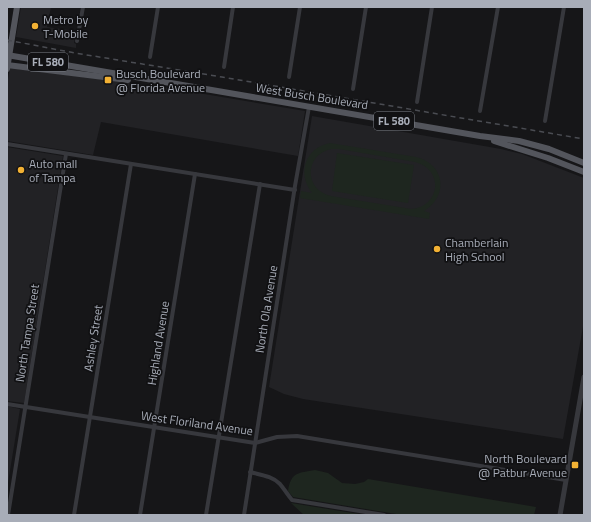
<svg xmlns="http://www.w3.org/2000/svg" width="591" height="522" viewBox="0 0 591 522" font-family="'Titillium Web',sans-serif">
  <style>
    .built { fill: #222225 }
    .green { fill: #1e261f; fill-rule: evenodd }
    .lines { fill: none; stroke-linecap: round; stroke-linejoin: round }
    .minor { stroke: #37383d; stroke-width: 4 }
    .tertiary { stroke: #37383d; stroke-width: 5 }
    .primary { stroke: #53555c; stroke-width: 6 }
    .rail { stroke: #4a4c52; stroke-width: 1.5; stroke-dasharray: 5 4; stroke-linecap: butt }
    .poi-dot { fill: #f2b134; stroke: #111113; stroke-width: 1.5 }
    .labels { text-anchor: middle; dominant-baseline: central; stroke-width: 3.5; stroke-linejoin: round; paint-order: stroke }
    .shield { fill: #111113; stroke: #7b7e86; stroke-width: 1 }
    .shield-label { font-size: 11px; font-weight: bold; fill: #a8adb8 }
    .poi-label { font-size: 12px; fill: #a8adb8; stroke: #111113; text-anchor: start }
    .street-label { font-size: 12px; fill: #a8adb8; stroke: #111113 }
  </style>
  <rect width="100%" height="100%" fill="#161618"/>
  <g class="built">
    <path d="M21 7H51L47 27 76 31 74 43 76 44V48L16 37Z"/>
    <path d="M10 68 163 87 305 111 298 156 101 122 93 155 7 141V84Z"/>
    <path d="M312 116 501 149 522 154 584 178V321L563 439 303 399 284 394 269 387Z"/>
    <path d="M7 147 63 156 24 403 7 401Z"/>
    <path d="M7 406 20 409 7 489Z"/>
  </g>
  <g class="green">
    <path d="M330 143 416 157C445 164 449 196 424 211L430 213 429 219 300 198 301 191 312 193C297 173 305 148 330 143ZM331 149H339L415 162C444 169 441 207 411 209L331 196C304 190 304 155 331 149Z"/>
    <path d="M337 153 414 165 408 203 332 191Z"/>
    <path d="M315 470 328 473 342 483 355 484 364 482 368 479 536 507 534 515H402L293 497 288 491C291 472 298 473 315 470Z"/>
    <path d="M291 503 365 515H333L331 514 328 515H304Z"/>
  </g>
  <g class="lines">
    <g class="minor">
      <path d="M77 41 83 7"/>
      <path d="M150 57 158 7"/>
      <path d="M224 67 233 7"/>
      <path d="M289 77 300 7"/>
      <path d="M353 89 366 7"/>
      <path d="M417 102 432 7"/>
      <path d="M480 111 498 7"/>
      <path d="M545 121 564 7"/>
      <path d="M7 144 295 190"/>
      <path d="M7 404 255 443 277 437 297 436 566 480"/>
      <path d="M250 472C261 475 272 476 280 484 284 489 288 495 292 500L384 515"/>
      <path d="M8 515 66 154"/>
      <path d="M74 515 131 164"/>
      <path d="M140 515 195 174"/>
      <path d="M206 515 260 184"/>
      <path d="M244 515 295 186 309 107"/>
    </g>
    <path class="tertiary" d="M560 515 584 377"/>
    <g class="primary">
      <path d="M7 55 480 136 519 141 549 149 584 163"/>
      <path d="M7 65 128 80"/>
      <path d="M7 69 17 7"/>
      <path d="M494 141 548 158 584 172"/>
    </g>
    <path class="rail" d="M7 40 75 53 222 77 584 139"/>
  </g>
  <g class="poi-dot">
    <circle cx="35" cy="26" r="4"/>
    <rect x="104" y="76" width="8" height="8" rx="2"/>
    <circle cx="21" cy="170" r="4"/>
    <circle cx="437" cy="249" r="4"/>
    <rect x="571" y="461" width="8" height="8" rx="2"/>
  </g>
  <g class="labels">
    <g class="shield">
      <rect x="28" y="53" width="40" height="18" rx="3"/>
      <rect x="374" y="112" width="40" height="18" rx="3"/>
    </g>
    <g class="shield-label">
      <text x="48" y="62">FL 580</text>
      <text x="394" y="121">FL 580</text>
    </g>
    <g class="poi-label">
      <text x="43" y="19">Metro by<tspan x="43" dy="14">T-Mobile</tspan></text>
      <text x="116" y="73">Busch Boulevard<tspan x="116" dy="14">@ Florida Avenue</tspan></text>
      <text x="29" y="163">Auto mall<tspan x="29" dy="14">of Tampa</tspan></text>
      <text x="445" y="242">Chamberlain<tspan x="445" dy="14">High School</tspan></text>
      <text x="567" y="458" text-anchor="end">North Boulevard<tspan x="567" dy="14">@ Patbur Avenue</tspan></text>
    </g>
    <g class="street-label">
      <text transform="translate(312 96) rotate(9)">West Busch Boulevard</text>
      <text transform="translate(266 309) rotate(-81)">North Ola Avenue</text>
      <text transform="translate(27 333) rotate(-81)">North Tampa Street</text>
      <text transform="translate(93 338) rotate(-81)">Ashley Street</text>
      <text transform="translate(158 343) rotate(-81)">Highland Avenue</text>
      <text transform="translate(197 423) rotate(8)">West Floriland Avenue</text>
    </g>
  </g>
  <rect width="591" height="522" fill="none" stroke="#a8adb8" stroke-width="16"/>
</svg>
